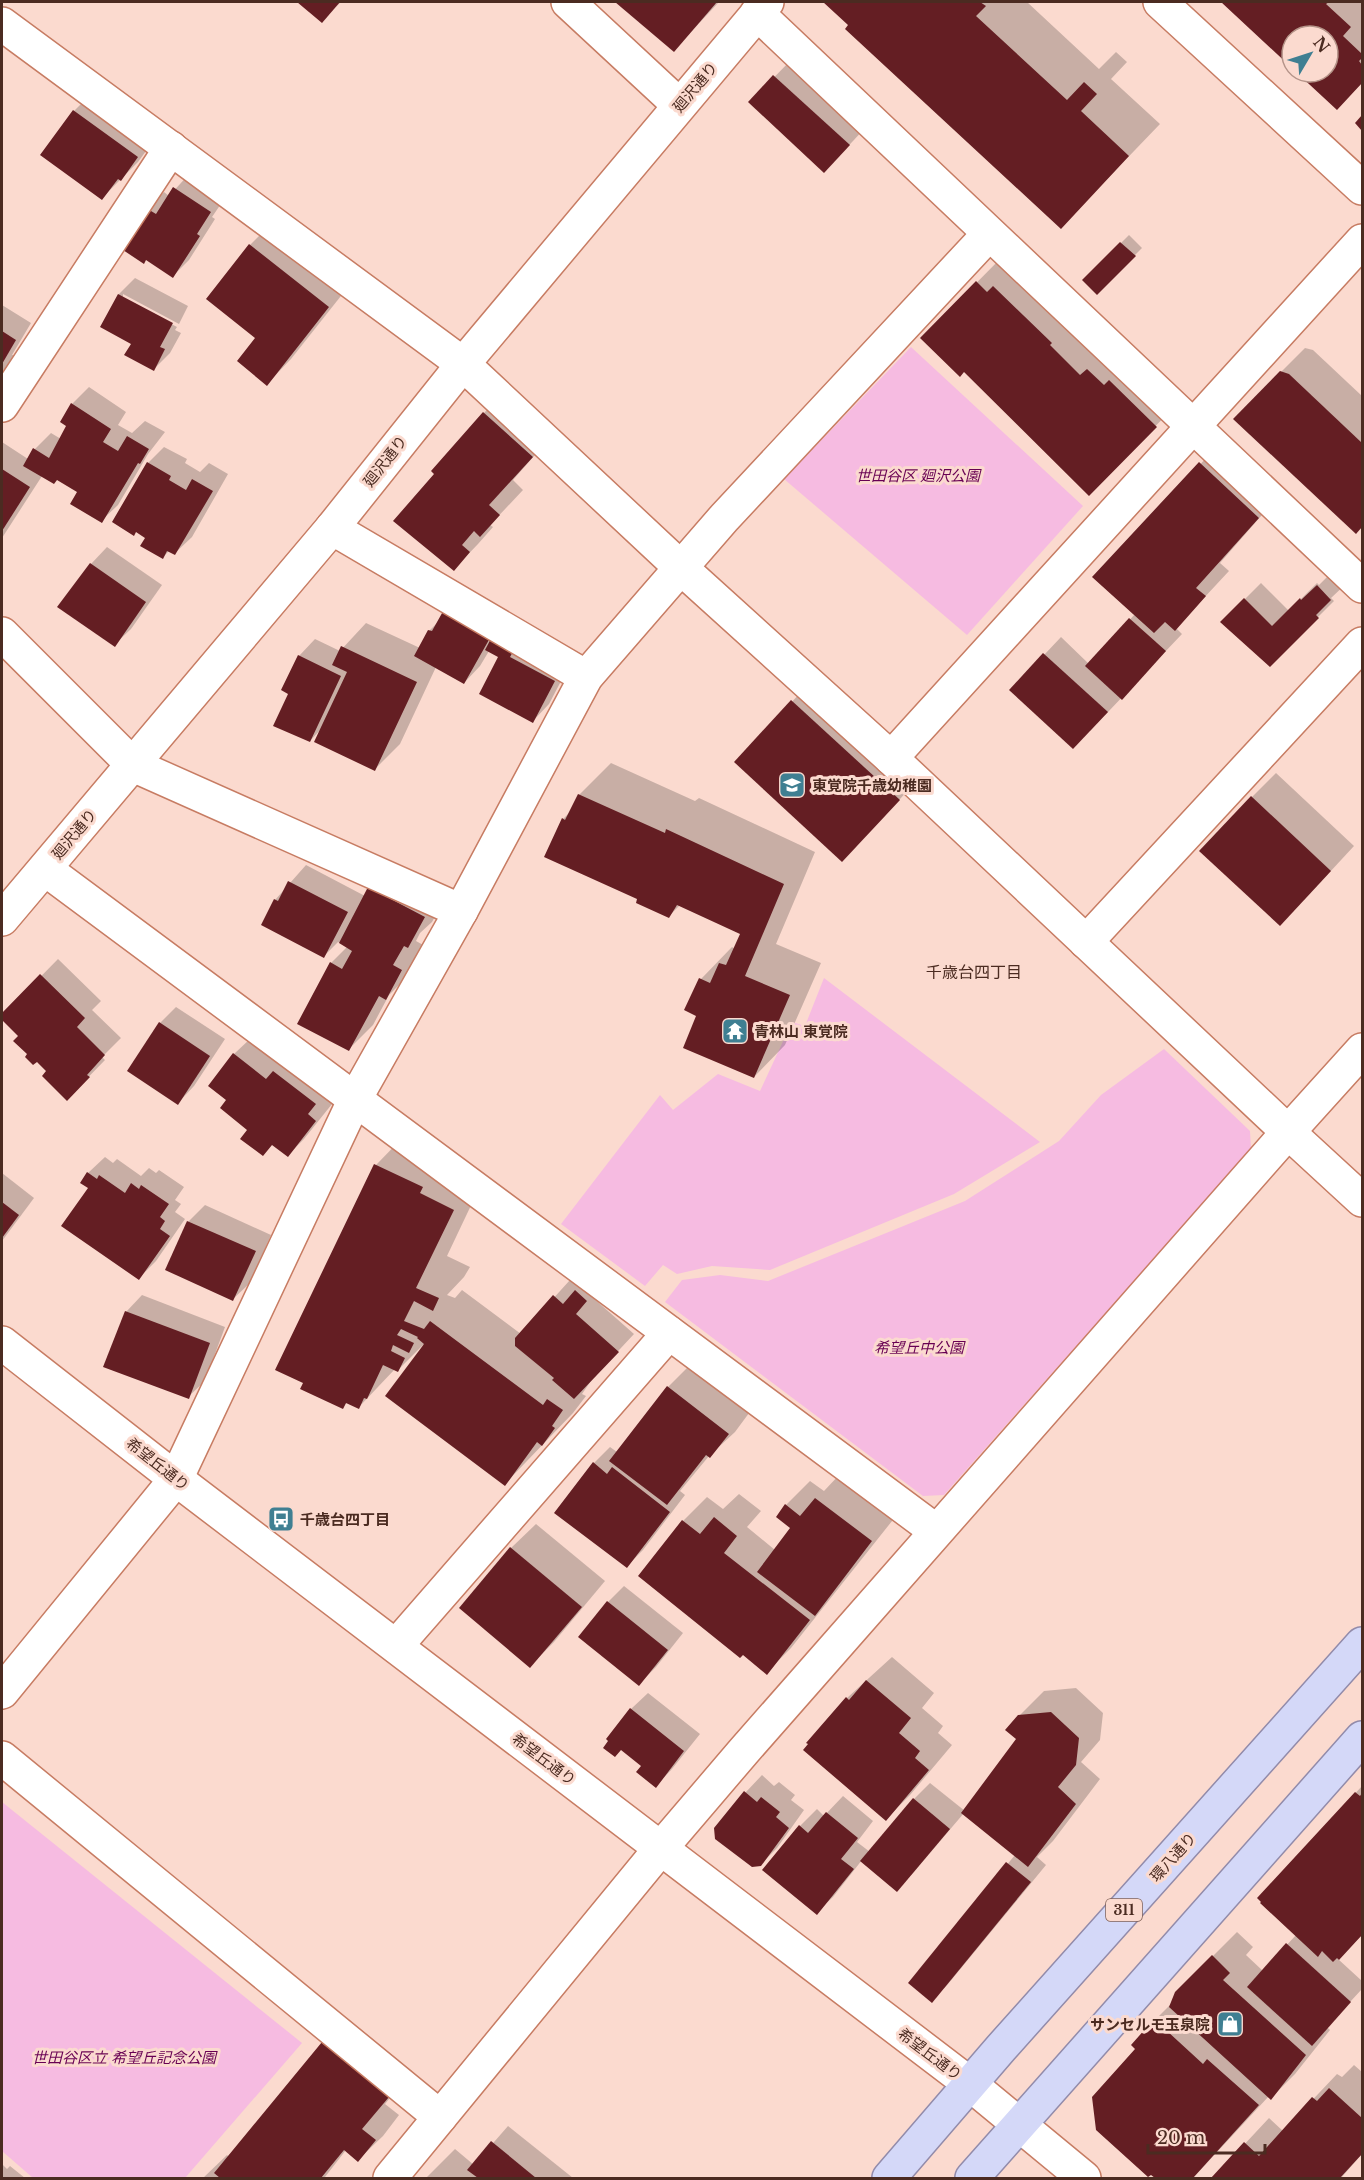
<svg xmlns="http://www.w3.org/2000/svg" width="1364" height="2180" viewBox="0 0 1364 2180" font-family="'Libre Baskerville','Noto Sans JP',serif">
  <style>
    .green { fill: #f6bbe1 }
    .shadow { fill: #0003 }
    .building { fill: #641e23 }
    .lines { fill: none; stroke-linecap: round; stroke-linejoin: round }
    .minor-casing { stroke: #c77c63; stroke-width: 36 }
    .major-casing { stroke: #928baa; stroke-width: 36 }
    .minor { stroke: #fff; stroke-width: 33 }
    .major { stroke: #d4d8f8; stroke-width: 33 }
    .labels { text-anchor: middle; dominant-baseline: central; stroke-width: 6; stroke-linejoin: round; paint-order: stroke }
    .shield { fill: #fbdacf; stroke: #806055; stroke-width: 1.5 }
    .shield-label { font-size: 14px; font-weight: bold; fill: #4b2b21 }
    .street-label { font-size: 15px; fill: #4b2b21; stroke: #fbdacf }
    .park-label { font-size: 15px; font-style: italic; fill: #680053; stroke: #fbdacf }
    .poi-label { font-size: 15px; font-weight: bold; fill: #4b2b21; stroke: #fbdacf; text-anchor: start }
    .neighbourhood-label { font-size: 16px; fill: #4b2b21; stroke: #fbdacf }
  </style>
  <rect width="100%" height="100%" fill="#fbdacf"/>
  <g class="green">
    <path d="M911 347 1083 506 967 635 784 479Z"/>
    <path d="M824 978 1040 1142 954 1194 770 1270 712 1266 677 1274 663 1265 645 1286 561 1224 660 1095 673 1110 718 1074 760 1091 792 1022 805 1026Z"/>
    <path d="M1164 1049 1250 1131 1251 1149 944 1495 923 1496 665 1302 682 1280 720 1275 768 1281 965 1201 1059 1141 1101 1095Z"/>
    <path d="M2 1802 302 2043 185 2178H33L2 2151Z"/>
  </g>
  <g class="shadow">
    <path d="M299 2H341L321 21Z"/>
    <path d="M618 2H719L674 50Z"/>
    <path d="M825 2H1027L1099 69 1116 52 1127 62 1111 79 1160 124 1061 227Z"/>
    <path d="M1223 2H1362V83L1337 108 1298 72H1328V36H1292V66Z"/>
    <path d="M791 60 865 128 841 154 750 102Z"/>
    <path d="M91 94 154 140 138 162 102 198 42 154 74 111Z"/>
    <path d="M191 172 227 195 212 217 215 219 189 260 173 276 146 259 147 209 164 192 169 196Z"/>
    <path d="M274 221 352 282 291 359 267 384 257 337 250 245Z"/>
    <path d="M1129 235 1142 248 1097 293 1084 280Z"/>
    <path d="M1001 258 1180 401 1089 494 964 370 922 338Z"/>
    <path d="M135 278 188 306 179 324 123 294V298L177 327 175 330 181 333 170 353 154 369 133 343 102 326 119 294Z"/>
    <path d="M2 305 31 323 12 355H14L9 366 2 373Z"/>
    <path d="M1305 348 1313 350 1362 396V526L1356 532 1281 372Z"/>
    <path d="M89 387 126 412 118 425 132 433 145 421 165 432 148 454 118 505 101 521 79 492 57 479 42 476 2 538V442L28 459 35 449 51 433 61 439 68 425 72 404Z"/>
    <path d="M508 388 556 431 513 480 523 490 490 525 493 527 478 544 454 569 437 473 433 471 484 413Z"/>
    <path d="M1225 438 1282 492 1220 563 1229 571 1176 628 1182 634 1090 731 1011 690 1061 637 1089 664 1135 614 1094 577Z"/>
    <path d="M164 447 187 459 185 463 200 472 209 463 228 474 192 537 175 553 170 550 163 557 148 463Z"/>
    <path d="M107 547 162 585 131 629 114 645 91 564Z"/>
    <path d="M1334 570 1347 583 1331 598 1334 601 1270 665 1222 622 1261 583 1289 611 1317 583 1319 585Z"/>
    <path d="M440 620 570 664 549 704 533 721 500 656 489 651 480 666 464 683 436 667 400 744 375 769 322 728 310 741 290 693 299 656 315 639 340 651 366 623 420 648 429 631Z"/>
    <path d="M816 676 923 774 866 836 736 762Z"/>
    <path d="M611 763 695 801 699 798 815 852 776 944 821 963 785 1045 754 1077 698 1015 701 979 732 947 735 949 742 933 680 905 669 916 639 898 563 819 572 810 579 795Z"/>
    <path d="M1276 773 1354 846 1304 900 1252 797Z"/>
    <path d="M394 863 448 892 432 922 420 933 416 941 425 946 410 974 389 995 373 1025 349 1049 299 1023 331 963 347 947 338 942 324 956 275 900 306 865 365 896 370 887Z"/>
    <path d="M58 959 101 1001 92 1010 121 1038 102 1057 105 1060 67 1099 48 1071 29 1054 20 1036 2 1018V1016Z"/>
    <path d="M176 1007 225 1039 194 1086 178 1103 160 1023Z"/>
    <path d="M251 1038 331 1087 323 1097 332 1104 304 1139 288 1155 249 1129 234 1054Z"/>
    <path d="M407 1133 484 1178 447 1256 470 1267 464 1277 447 1295 455 1298 462 1290 521 1334 570 1280 580 1288 593 1275 603 1284 591 1296 634 1334 593 1378 582 1394 586 1396 573 1413 505 1484 423 1345 398 1370 395 1369 359 1407 348 1402 342 1407 305 1383 277 1369 376 1165Z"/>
    <path d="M105 1157 113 1163 117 1159 141 1176 149 1168 156 1173 159 1170 184 1187 175 1200 181 1204 175 1212 185 1219 156 1261 139 1278 90 1188 88 1173Z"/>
    <path d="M2 1173 34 1198 2 1241Z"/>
    <path d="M205 1205 271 1235 250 1283 233 1299 188 1222Z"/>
    <path d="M142 1295 225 1327 205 1381 188 1397 126 1312Z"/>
    <path d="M692 1363 752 1409 735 1432 709 1456 680 1491 685 1495 643 1550 627 1566 594 1463 610 1447 617 1452 668 1387Z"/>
    <path d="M840 1474 896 1516 791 1648 767 1672 683 1521 707 1497 723 1509 739 1494 761 1511 747 1527 775 1550 792 1528 786 1505 810 1481 824 1491Z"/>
    <path d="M536 1524 605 1581 554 1642 530 1666 461 1608 511 1548Z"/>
    <path d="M624 1586 683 1633 656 1667 639 1684 608 1602Z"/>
    <path d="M892 1657 934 1693 922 1708 943 1726 938 1733 952 1745 910 1795 886 1819 809 1742 847 1698Z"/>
    <path d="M1076 1688 1103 1713 1100 1740 1081 1762 1100 1779 1053 1841 1037 1857 1046 1865 948 1984 932 2001 910 1982 1015 1855 964 1813 913 1873 897 1890 862 1860 833 1897 816 1913 764 1870 800 1826 817 1809 824 1816 843 1796 873 1821 857 1842 870 1852 914 1799 930 1783 965 1811 1018 1739 1019 1716 1044 1691Z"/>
    <path d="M648 1693 700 1734 672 1769 656 1786 643 1766 621 1749 631 1709Z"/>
    <path d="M762 1775 774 1786 779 1782 795 1795 791 1800 804 1810 777 1848 760 1865 716 1829 746 1792Z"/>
    <path d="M1362 1786V1935L1338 1959 1362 1981V1989L1327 2027 1330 2030 1295 2074 1271 2098 1269 2096 1193 2178H1158L1151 2173 1137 2049 1155 2020 1172 2003 1176 1993 1237 1932 1253 1947 1246 1955 1263 1971 1296 1935 1259 1898Z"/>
    <path d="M347 2018 412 2071 385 2104 399 2115 383 2136 358 2160 346 2150 325 2177 327 2178H203L227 2155 229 2157 323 2043Z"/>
    <path d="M1354 2065 1362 2072V2154L1341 2178H1213L1269 2118 1283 2131 1337 2074 1342 2077Z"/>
    <path d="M508 2126 573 2178H426L455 2149 474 2165Z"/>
    <path d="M2 2164 7 2169 10 2166 25 2178H2Z"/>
  </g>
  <g class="building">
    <path d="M297 2H340L322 23Z"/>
    <path d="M615 2H717L674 52Z"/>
    <path d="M823 2H980L986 6 976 16 1067 100 1084 82 1097 94 1081 111 1129 156 1061 229 845 29 848 25Z"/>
    <path d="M1221 2H1329L1326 4 1351 27 1343 36 1362 54V58L1359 61 1362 65V83L1337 110 1296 72H1328V36H1292V68Z"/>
    <path d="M773 75 850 145 824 173 748 102Z"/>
    <path d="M73 110 138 157 121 181 118 179 102 200 40 155Z"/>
    <path d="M1362 115V131L1355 123Z"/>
    <path d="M173 187 211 212 197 234 200 236 173 278 146 260 144 264 120 248 146 208 156 214Z"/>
    <path d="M1120 242 1136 256 1097 295 1082 280Z"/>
    <path d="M249 244 329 307 267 386 237 361 255 338 206 299Z"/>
    <path d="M976 281 987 292 993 286 1052 343 1050 345 1080 375 1087 369 1104 385 1109 380 1157 427 1089 496 964 372 960 377 920 338Z"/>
    <path d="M118 294 173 323 160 347 165 349 154 371 124 355 131 344 100 327Z"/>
    <path d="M2 331 16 340 2 364Z"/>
    <path d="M1280 371 1289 374 1362 443V527L1356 534 1233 419Z"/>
    <path d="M71 403 111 429 103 442 118 451 127 436 149 449 140 464 138 463 102 523 70 504 77 492 57 480 54 484 23 466 33 448 49 458 66 426 60 422Z"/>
    <path d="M483 412 533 457 489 505 500 515 480 537 474 531 462 545 470 552 454 571 393 521 434 474 431 471Z"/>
    <path d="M147 462 171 476 169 480 186 490 192 479 213 491 175 555 167 551 163 559 140 546 145 538 136 532 134 536 112 522Z"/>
    <path d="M1199 462 1259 518 1196 588 1206 596 1175 631 1165 622 1154 633 1092 577Z"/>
    <path d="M2 469 30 487 2 531Z"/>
    <path d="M90 563 146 602 115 647 57 607Z"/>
    <path d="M1317 585 1331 600 1316 615 1319 618 1270 667 1220 622 1244 598 1272 626 1300 598 1301 600Z"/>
    <path d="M446 606 490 638 464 684 414 656 428 630 432 631Z"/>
    <path d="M1129 618 1166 651 1122 700 1085 666Z"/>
    <path d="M495 631 516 646 510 657 555 681 533 723 479 694 498 657 485 650Z"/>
    <path d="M341 646 417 682 375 771 314 742 347 672 332 665Z"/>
    <path d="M1043 653 1108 712 1073 749 1009 690Z"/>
    <path d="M298 655 341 676 310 742 273 726 288 694 281 690Z"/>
    <path d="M791 700 900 800 842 862 734 762Z"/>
    <path d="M578 794 665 833 666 829 784 884 745 976 790 995 754 1078 683 1048 696 1016 684 1010 699 978 710 983 719 963 726 965 740 934 677 905 669 918 636 903 637 899 544 857 562 818 565 820Z"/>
    <path d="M1251 796 1331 871 1280 926 1199 851Z"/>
    <path d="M288 881 348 912 324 958 261 925 274 899 278 901Z"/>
    <path d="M368 887 425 917 408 948 404 946 393 965 402 970 386 1000 379 996 349 1051 297 1024 330 962 342 969 352 951 339 943Z"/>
    <path d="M40 974 85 1018 77 1027 105 1055 87 1075 90 1077 67 1101 42 1076 46 1071 37 1062 33 1065 25 1057 27 1054 13 1041 18 1036 2 1020V1013Z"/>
    <path d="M159 1022 210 1056 178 1105 127 1071Z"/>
    <path d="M233 1053 266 1079 273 1071 316 1104 308 1114 316 1121 288 1157 272 1145 263 1156 240 1139 247 1130 220 1108 226 1100 208 1086Z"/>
    <path d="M374 1164 423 1187 420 1193 454 1210 416 1288 439 1298 433 1311 414 1301 404 1321 424 1329 430 1321 543 1405 547 1399 563 1410 552 1426 555 1428 542 1446 537 1442 505 1486 385 1396 424 1344 417 1338 418 1337 401 1329 397 1335 414 1343 409 1353 393 1345 391 1351 405 1358 398 1372 383 1365 367 1399 364 1398 359 1409 346 1403 343 1409 300 1389 303 1383 275 1370Z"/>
    <path d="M87 1172 97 1179 99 1175 125 1193 131 1183 139 1189 141 1185 169 1204 160 1217 165 1221 160 1229 170 1236 139 1280 61 1226 88 1188 80 1183Z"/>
    <path d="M2 1202 19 1215 2 1238Z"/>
    <path d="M187 1221 256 1251 233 1301 165 1270Z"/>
    <path d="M575 1290 587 1301 576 1314 619 1352 574 1399 552 1380 554 1378 515 1346V1338L553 1295 563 1304Z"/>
    <path d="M125 1311 210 1343 189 1399 103 1367Z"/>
    <path d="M667 1386 729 1434 710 1458 706 1455 667 1505 609 1461Z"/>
    <path d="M593 1462 607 1474 612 1467 670 1512 627 1568 554 1513Z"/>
    <path d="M815 1498 872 1541 815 1616 757 1572 790 1528 776 1517 785 1504 800 1516Z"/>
    <path d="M714 1517 737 1536 724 1553 810 1620 767 1675 743 1655 740 1658 638 1576 682 1520 700 1534Z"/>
    <path d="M510 1547 582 1607 530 1668 459 1608Z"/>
    <path d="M607 1601 668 1650 639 1686 578 1637Z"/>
    <path d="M866 1680 911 1718 899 1733 920 1751 915 1758 929 1770 886 1821 803 1750 808 1744 806 1743 846 1697 849 1700Z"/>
    <path d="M630 1708 684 1751 656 1788 636 1772 641 1766 621 1750 615 1757 603 1748 608 1741 606 1739Z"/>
    <path d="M1051 1712 1079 1738 1076 1765 1058 1787 1076 1804 1028 1867 961 1813 1016 1739 1005 1730 1018 1715Z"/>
    <path d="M744 1791 757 1802 761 1797 780 1812 776 1817 789 1828 761 1866 752 1867 715 1839 714 1828Z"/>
    <path d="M1355 1792 1360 1796 1362 1793V1935L1339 1960 1337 1958 1333 1962 1322 1951 1318 1957 1260 1903 1261 1902 1257 1898Z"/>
    <path d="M913 1798 950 1829 897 1892 860 1861Z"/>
    <path d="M826 1812 858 1838 841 1859 854 1869 817 1915 762 1870 799 1825 808 1833Z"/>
    <path d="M1006 1862 1031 1882 932 2003 908 1983Z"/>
    <path d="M1286 1943 1351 2002 1312 2046 1247 1987Z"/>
    <path d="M1212 1955 1230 1973 1223 1980 1306 2055 1271 2100 1169 2007 1175 1992Z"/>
    <path d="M1154 2019 1203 2064 1207 2059 1259 2105 1193 2178H1155L1151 2175 1148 2177 1096 2130 1092 2097 1135 2049 1131 2045Z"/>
    <path d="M322 2042 389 2097 362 2129 376 2140 358 2162 344 2150 321 2178H220L214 2173Z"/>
    <path d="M1329 2088 1362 2118V2154L1340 2178H1211L1244 2142 1259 2156 1312 2097 1317 2101Z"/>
    <path d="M491 2141 536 2178H478L467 2170Z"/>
  </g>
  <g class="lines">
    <defs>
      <g id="minor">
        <path d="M568 2 679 105"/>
        <path d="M1160 2 1362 188"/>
        <path d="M757 13 1362 586"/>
        <path d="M2 24 463 364 680 567 891 758 1288 1132 1362 1200"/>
        <path d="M2 405 171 148"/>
        <path d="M332 528 586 677"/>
        <path d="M2 634 133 765 461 911"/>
        <path d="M891 758 1362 241"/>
        <path d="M45 869 936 1531"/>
        <path d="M2 919 332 528 463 364 767 2"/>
        <path d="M1086 942 1362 644"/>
        <path d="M2 1343 176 1479 970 2084 1084 2178"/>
        <path d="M396 1646 669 1333"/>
        <path d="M2 1692 176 1479 355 1099 461 911 586 677 724 518 989 234"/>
        <path d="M2 1758 440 2117"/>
        <path d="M390 2178 661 1848 743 1752 1288 1132 1362 1050"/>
      </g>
      <g id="major">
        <path d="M889 2178 1001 2048 1362 1644"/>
        <path d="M972 2178 1362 1738"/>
      </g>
    </defs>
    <use href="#minor" class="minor-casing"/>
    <use href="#major" class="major-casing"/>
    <use href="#minor" class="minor"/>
    <use href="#major" class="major"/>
  </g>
  <defs>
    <symbol id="school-square" viewBox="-11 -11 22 22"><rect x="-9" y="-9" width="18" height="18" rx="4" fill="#3f7f92" stroke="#fbdacf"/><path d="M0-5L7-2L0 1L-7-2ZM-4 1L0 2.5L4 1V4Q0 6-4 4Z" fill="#fff"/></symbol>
    <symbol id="temple-square" viewBox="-11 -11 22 22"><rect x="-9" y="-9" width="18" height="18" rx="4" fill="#3f7f92" stroke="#fbdacf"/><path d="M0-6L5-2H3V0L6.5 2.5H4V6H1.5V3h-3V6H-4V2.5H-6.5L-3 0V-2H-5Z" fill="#fff"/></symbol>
    <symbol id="bus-square" viewBox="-11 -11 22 22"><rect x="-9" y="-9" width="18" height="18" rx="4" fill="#3f7f92" stroke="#fbdacf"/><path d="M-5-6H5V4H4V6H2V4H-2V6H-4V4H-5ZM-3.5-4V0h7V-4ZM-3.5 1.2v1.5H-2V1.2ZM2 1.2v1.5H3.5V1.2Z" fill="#fff"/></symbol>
    <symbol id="shop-square" viewBox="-11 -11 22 22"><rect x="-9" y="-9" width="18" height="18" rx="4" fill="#3f7f92" stroke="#fbdacf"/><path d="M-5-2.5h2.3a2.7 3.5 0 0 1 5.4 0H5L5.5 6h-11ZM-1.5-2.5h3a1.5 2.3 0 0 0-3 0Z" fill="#fff"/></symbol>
  </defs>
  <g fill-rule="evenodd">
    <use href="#school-square" x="777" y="770" width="30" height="30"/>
    <use href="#temple-square" x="720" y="1016" width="30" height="30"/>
    <use href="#bus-square" x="266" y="1504" width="30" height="30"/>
    <use href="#shop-square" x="1215" y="2009" width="30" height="30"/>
  </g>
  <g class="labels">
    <rect class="shield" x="1106" y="1899" width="36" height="22" rx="4.5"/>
    <g class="shield-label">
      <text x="1124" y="1910">311</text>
    </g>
    <g class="street-label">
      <text transform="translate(695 87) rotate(-50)">廻沢通り</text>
      <text transform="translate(385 461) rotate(-52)">廻沢通り</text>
      <text transform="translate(74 834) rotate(-50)">廻沢通り</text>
      <text transform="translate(158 1464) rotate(38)">希望丘通り</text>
      <text transform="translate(544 1759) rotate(37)">希望丘通り</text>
      <text transform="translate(1173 1857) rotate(-48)">環八通り</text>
      <text transform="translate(930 2054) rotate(37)">希望丘通り</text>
    </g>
    <g class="park-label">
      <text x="918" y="475">世田谷区 廻沢公園</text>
      <text x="919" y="1347">希望丘中公園</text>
      <text x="124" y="2057">世田谷区立 希望丘記念公園</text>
    </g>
    <g class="poi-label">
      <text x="812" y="785">東覚院千歳幼稚園</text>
      <text x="754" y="1031">青林山 東覚院</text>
      <text x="300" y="1519">千歳台四丁目</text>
      <text x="1210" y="2024" text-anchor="end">サンセルモ玉泉院</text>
    </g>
    <g class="neighbourhood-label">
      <text x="974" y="972">千歳台四丁目</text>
    </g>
  </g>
  <rect width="1364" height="2180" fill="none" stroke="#4b2b21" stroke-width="6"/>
  <g transform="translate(1310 54) rotate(51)"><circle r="28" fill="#fbdacf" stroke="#b59489" stroke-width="1.5"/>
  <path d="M0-4.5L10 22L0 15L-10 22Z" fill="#3f7f92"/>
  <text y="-9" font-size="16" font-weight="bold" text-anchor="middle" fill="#4b2b21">N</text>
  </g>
  <path d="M1148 2144v9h117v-9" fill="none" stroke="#4b2b21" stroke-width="3"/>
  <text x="1157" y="2144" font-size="18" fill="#4b2b21" stroke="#fbdacf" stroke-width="4.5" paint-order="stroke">20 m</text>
</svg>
